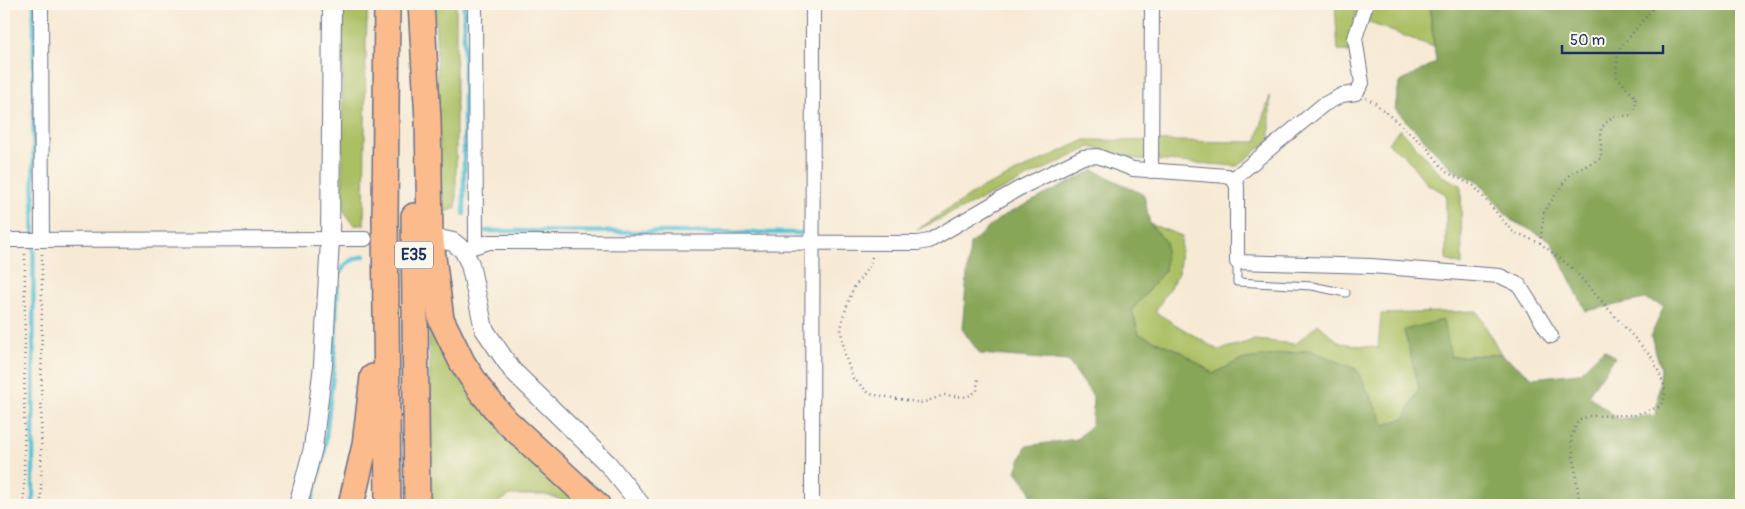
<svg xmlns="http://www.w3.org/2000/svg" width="1745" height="509" viewBox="0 0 1745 509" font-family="Pangolin,sans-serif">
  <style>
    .green { fill: #abbf63; stroke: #637760 }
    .forest { fill: #88a659; stroke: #526a5c }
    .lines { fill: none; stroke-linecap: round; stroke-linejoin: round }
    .stream { stroke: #5ac2d6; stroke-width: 4.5 }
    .service-casing { stroke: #687088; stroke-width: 9 }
    .minor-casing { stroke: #687088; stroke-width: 16 }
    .tertiary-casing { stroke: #687088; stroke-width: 20 }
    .motorway-casing { stroke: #687088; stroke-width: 28 }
    .path { stroke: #687088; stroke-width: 2.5; stroke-dasharray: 1 4; stroke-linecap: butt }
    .service { stroke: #fff; stroke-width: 7 }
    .minor { stroke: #fff; stroke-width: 14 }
    .tertiary { stroke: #fff; stroke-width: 18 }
    .motorway { stroke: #fbbb8d; stroke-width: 25 }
    .labels { text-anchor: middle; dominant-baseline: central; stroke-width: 5; stroke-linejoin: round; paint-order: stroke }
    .shield { fill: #fbf7ec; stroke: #5e6b89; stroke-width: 1 }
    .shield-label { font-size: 16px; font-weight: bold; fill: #1b2f5e }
  </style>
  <rect width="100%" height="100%" fill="#fbf7ec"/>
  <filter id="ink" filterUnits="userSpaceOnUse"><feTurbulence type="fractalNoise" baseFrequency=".02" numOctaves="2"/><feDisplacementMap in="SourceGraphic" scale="10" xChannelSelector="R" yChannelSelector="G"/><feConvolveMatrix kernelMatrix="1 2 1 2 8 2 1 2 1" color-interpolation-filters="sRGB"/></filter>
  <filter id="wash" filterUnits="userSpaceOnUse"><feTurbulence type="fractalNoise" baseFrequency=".0096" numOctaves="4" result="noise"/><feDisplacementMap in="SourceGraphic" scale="20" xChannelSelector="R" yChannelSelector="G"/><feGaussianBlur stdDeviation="1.12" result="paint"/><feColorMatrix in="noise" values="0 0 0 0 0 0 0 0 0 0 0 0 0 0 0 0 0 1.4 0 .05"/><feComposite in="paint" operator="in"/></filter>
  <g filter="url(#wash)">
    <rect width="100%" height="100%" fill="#f7ead5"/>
    <g class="green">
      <path d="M343 4H368L366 40 364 225H354L342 208Z"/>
      <path d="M435 4H456V208L441 214Z"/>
      <path d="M1335 4H1358L1349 52 1338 50Z"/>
      <path d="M1373 4H1429L1434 47 1367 22Z"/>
      <path d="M1270 96V140L1237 166 1137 159 1091 147 917 230 980 189 1085 140 1256 142Z"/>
      <path d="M1400 129 1442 176 1461 185 1462 265 1446 260V194L1427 184 1406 157 1388 143Z"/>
      <path d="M1150 224 1182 236 1179 272 1155 312 1218 350 1255 340 1296 344 1318 324 1340 343 1378 348 1381 314 1477 311 1501 354 1451 357 1404 330 1420 388 1405 418 1385 425 1356 369 1309 350 1240 360 1213 374 1182 352 1139 334 1132 310 1165 270 1166 242Z"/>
      <path d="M436 327 583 501 578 505 546 495H511L494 505H432L429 328Z"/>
    </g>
    <path class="forest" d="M1429 4H1741V505H1032L1030 490 1016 471 1026 446 1077 439 1092 424 1093 396 1068 361 980 354 962 329 970 244 1001 217 1094 170 1144 195 1150 224 1166 242 1165 270 1132 310 1139 334 1182 352 1213 374 1240 360 1309 350 1356 369 1385 425 1405 418 1419 388 1404 330 1443 320 1451 357 1501 354 1533 378 1579 373 1604 349 1615 357 1588 395 1618 419 1656 415 1661 369 1651 336 1664 306 1645 299 1586 311 1550 240 1511 220 1479 182 1453 170 1395 109 1399 83 1436 62Z"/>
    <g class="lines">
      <g class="stream">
        <path d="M464 4V214"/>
        <path d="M486 231 802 233"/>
        <path d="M33 505 34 4"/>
        <path d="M311 505 324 455 334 365 338 279C343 264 349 260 364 256"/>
      </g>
    </g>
  </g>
  <g filter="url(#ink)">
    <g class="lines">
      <defs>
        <path id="service" d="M1237 262V282L1312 286 1346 293"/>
        <g id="minor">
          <path d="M41 4 42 240"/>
          <path d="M475 4 476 245"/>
          <path d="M1151 171 1152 4"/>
          <path d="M1233 179 1323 105 1342 95 1356 93 1362 83 1355 38 1366 4"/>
          <path d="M4 240 365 239"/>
          <path d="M463 250 489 242 918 243 929 241 1018 189 1083 157 1097 156 1133 169 1227 176 1233 179 1237 186V262L1371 266 1500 276 1519 285 1551 336"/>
          <path d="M812 505 813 4"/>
        </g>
        <g id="tertiary">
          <path d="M444 240 453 242 463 250 470 264 484 329 512 370 608 464 641 505"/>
          <path d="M298 505 313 448 323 365 330 240 332 4"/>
        </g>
        <g id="motorway">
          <path d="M387 4 385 218 388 505"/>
          <path d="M421 4 428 120 430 234 441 319 462 362 480 390 506 421 597 505"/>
          <path d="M414 216 417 505"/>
          <path d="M351 505 365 445 373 377"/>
        </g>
      </defs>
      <use href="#service" class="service-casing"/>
      <use href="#minor" class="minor-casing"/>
      <use href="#tertiary" class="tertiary-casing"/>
      <use href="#motorway" class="motorway-casing"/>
      <g class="path">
        <path d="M1608 4 1610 5 1614 4"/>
        <path d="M1366 98 1375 103 1428 149 1446 172 1474 186 1512 231 1540 243 1572 268 1654 360 1665 388 1664 400 1659 407 1634 415 1588 416 1578 421 1571 438 1579 499 1581 505"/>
        <path d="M1540 243 1544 212 1570 174 1601 158V128L1612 117 1634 115 1636 98 1616 76 1618 51 1656 4"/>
        <path d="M872 257 870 265 853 289 843 317 841 331 845 356 853 378 870 394 922 403 944 395 967 397 977 391 978 376"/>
        <path d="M24 505 25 252"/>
        <path d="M41 505 42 252"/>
        <path d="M1731 505 1741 491"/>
      </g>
      <use href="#service" class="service"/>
      <use href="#minor" class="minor"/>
      <use href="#tertiary" class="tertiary"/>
      <use href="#motorway" class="motorway"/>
    </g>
  </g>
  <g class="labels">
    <rect class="shield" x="395" y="241.5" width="38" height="27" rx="4"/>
    <g class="shield-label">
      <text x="414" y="255">E35</text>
    </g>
  </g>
  <rect width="1745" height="509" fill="none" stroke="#fbf7ec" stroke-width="20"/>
  <path d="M1562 45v8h101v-8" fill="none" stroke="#1b2f5e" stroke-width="2.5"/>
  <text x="1570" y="45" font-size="15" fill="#1b2f5e" stroke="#fbf7ec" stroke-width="4" paint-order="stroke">50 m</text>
</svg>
